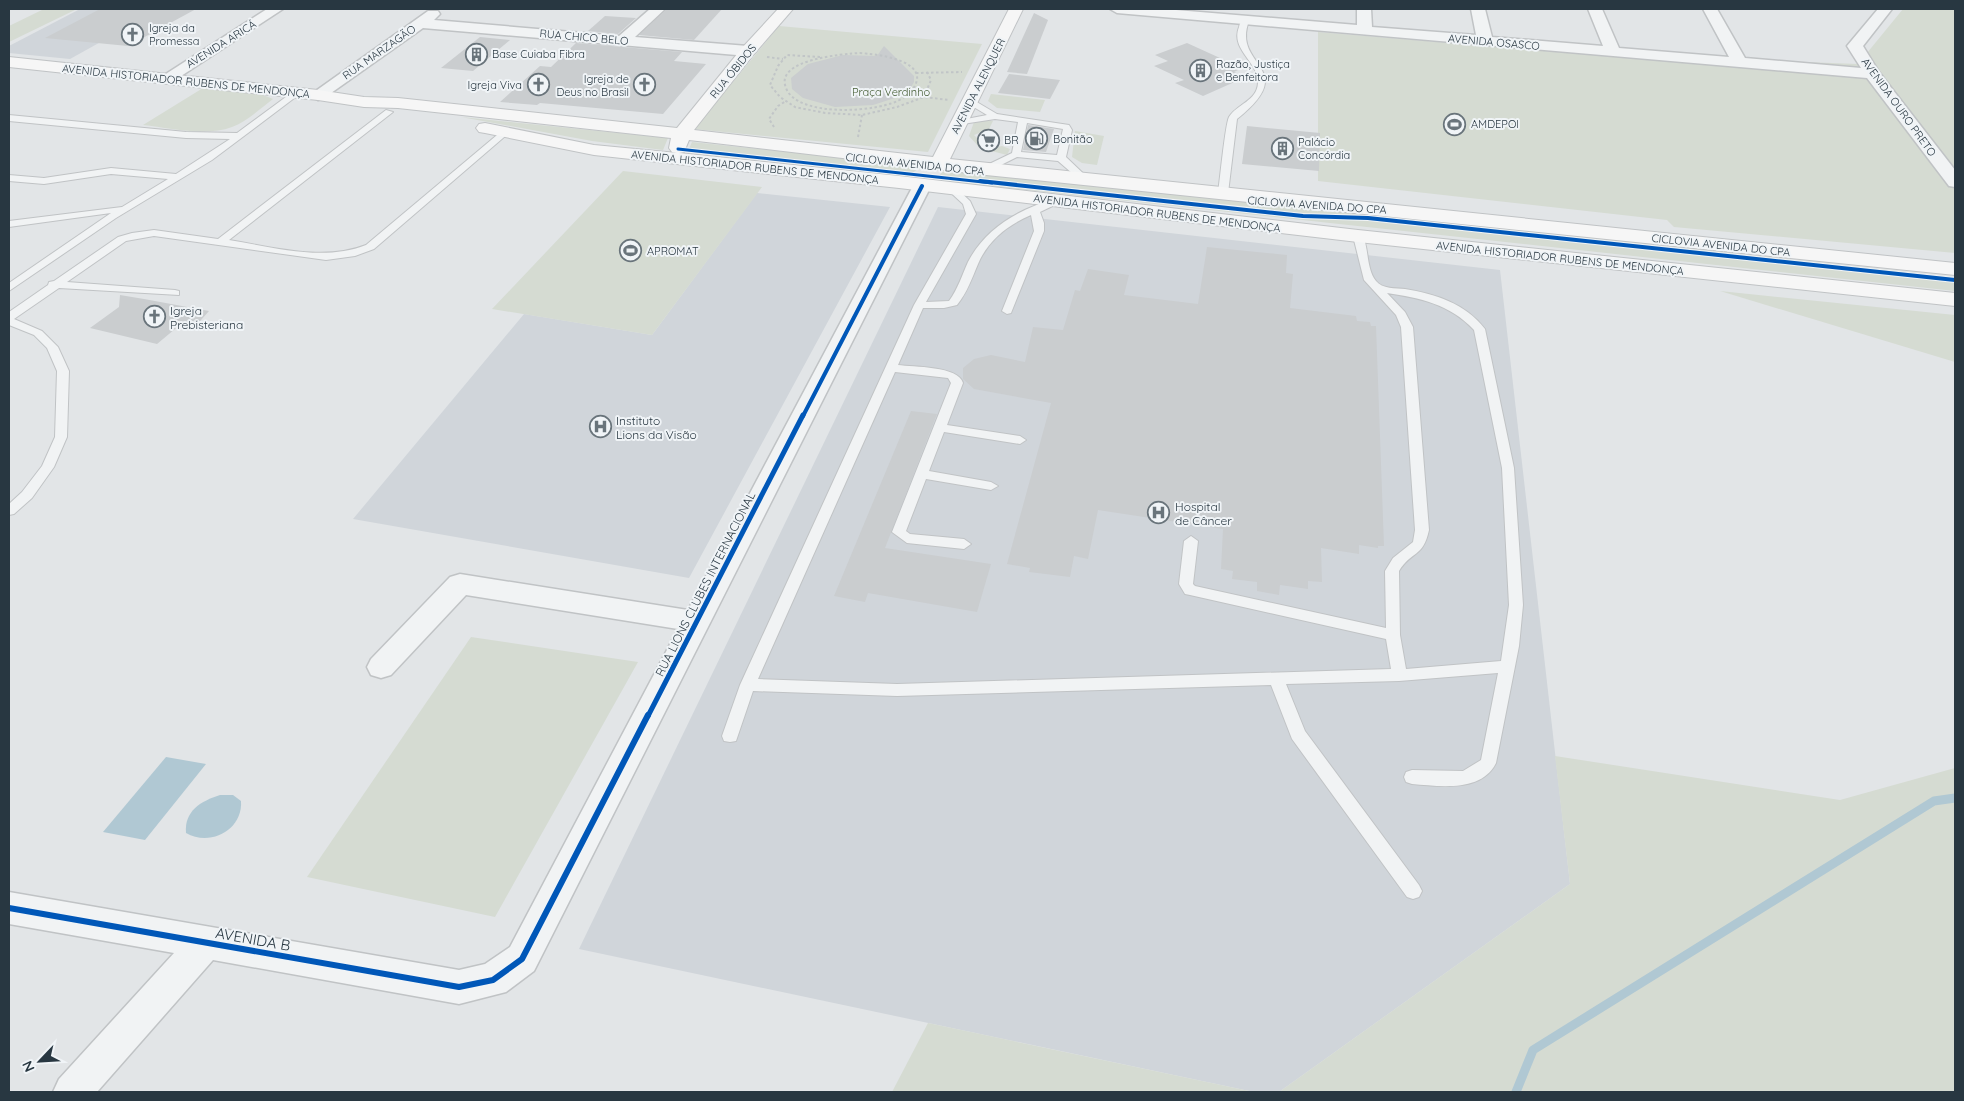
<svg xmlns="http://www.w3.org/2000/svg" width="1964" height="1101" viewBox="0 0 1964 1101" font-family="Quicksand,sans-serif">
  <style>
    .built { fill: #d0d5da }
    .green { fill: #d5dbd2 }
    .water { fill: #b0c8d3 }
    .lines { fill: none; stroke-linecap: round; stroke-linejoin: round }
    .stream { stroke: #b0c8d3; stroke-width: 9 }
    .building { fill: #cacdcf }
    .lane-casing { stroke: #c0c3c5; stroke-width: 2 }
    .street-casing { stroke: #c0c3c5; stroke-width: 3 }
    .secondary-casing { stroke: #c0c3c5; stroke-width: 2 }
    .path { stroke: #c1c5c7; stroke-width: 2; stroke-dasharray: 2.5 2.5; stroke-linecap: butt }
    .lane { fill: #f1f3f4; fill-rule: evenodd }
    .street { fill: #f1f3f4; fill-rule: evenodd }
    .secondary { fill: #f6f6f6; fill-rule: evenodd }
    .cycleway-far3-casing { stroke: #f0f4f7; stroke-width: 5 }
    .cycleway-far2-casing { stroke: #f0f4f7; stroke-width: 6 }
    .cycleway-far1-casing { stroke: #f0f4f7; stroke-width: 8 }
    .cycleway-casing { stroke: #f0f4f7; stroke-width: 9 }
    .cycleway-far3 { stroke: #0057b8; stroke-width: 3 }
    .cycleway-far2 { stroke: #0057b8; stroke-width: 4 }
    .cycleway-far1 { stroke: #0057b8; stroke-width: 5 }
    .cycleway { stroke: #0057b8; stroke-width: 6 }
    .labels { text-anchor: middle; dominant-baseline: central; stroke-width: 4; stroke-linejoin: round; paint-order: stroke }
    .far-poi-label { font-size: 11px; fill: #283741; stroke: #f0f4f7; text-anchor: start }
    .far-street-label { font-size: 11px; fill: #283741; stroke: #f0f4f7 }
    .far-park-label { font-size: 11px; fill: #455d35; stroke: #f0f4f7 }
    .poi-label { font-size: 12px; fill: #283741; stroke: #f0f4f7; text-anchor: start }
    .street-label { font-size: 12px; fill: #283741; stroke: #f0f4f7 }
    .near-street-label { font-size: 15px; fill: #283741; stroke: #f0f4f7 }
  </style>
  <rect width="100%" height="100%" fill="#e2e5e7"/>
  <g class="built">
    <path d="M80 9H160L70 59 9 53V46Z"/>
    <path d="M757 193 890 207 689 578 353 519 524 314 652 335Z"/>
    <path d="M938 207 1500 270 1570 884 1279 1092H1254L579 949Z"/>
  </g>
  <g class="green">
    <path d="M44 9H77L9 42V26Z"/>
    <path d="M1903 9H1955V253L1674 227 1667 220 1318 181V32L1568 53 1858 64Z"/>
    <path d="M779 26 982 44 928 152 694 129Z"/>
    <path d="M203 88 263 95 273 99C261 108 246 122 232 127 206 137 170 128 143 125Z"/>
    <path d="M991 94 1045 100 1040 112 997 108 988 101Z"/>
    <path d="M461 117 668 138 663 150 592 141Z"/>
    <path d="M982 120 993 121 989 129 974 135 988 149 1002 146 1010 149 1007 155 980 148 969 136 974 122Z"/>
    <path d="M1075 131 1104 136 1097 165 1082 163 1072 157Z"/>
    <path d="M692 142 921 166 909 176 694 153 688 151Z"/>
    <path d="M945 169 1955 277V291L935 180Z"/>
    <path d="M623 171 762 187 652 335 492 309Z"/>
    <path d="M1720 291 1955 315V362Z"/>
    <path d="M471 637 638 662 495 917 307 877Z"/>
    <path d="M1555 756 1840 800 1955 768V1092H1279L1570 884Z"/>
    <path d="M928 1023 1254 1092H892Z"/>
  </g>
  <g class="water">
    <path d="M166 757 206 764 145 840 103 832Z"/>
    <path d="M220 795H233L241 801C243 830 210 847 186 833 184 811 201 801 220 795Z"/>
  </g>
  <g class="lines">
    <path class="stream" d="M1516 1092 1533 1050 1934 801 1955 798"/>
  </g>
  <g class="building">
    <path d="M100 9H196L128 46 45 38Z"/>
    <path d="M667 9H722L694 40 639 35Z"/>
    <path d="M1034 13 1048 20 1027 74 1007 72Z"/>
    <path d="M605 16 636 18 618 34 588 31Z"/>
    <path d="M480 37 510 40 473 71 441 68Z"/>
    <path d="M576 43 682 52 674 61 706 64 663 114 540 103 537 105 500 102 540 66 551 67Z"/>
    <path d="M1187 43 1242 68 1234 72 1241 75 1234 78 1239 80 1203 96 1175 83 1184 80 1154 66 1168 61 1155 55Z"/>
    <path d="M884 46 914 76V82L910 89 895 98 873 105 835 107 803 98 792 89 791 78 808 64 843 55 877 56Z"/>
    <path d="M1009 74 1060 80 1050 99 998 93Z"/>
    <path d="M1028 125 1054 129 1046 152 1023 150Z"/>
    <path d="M1247 126 1320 133 1319 171 1242 164Z"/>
    <path d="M1207 247 1287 255 1286 273 1293 274 1290 308 1356 316 1357 321 1370 322 1371 326H1376L1384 546H1378V548L1359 545V554L1321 548 1322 582 1308 581V589L1280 585 1279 595 1257 591V582L1232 579 1233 571 1221 569 1223 529 1098 510 1088 559 1074 556 1070 577 1029 572 1030 568 1007 564 1051 403 974 389 963 379V368L974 359 991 355 1025 362 1033 327 1063 330 1075 290 1080 291 1088 269 1129 275 1124 295 1198 304Z"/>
    <path d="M120 295 144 299 209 311 194 328 181 324 157 344 90 328 119 307Z"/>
    <path d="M911 411 937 414 885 548 991 564 977 612 868 593 865 602 834 596Z"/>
  </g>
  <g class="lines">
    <defs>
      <g id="lane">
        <path d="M1245 19 1249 21C1231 67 1302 67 1237 119L1228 193 1223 196 1218 193C1220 180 1225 125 1229 117 1237 104 1257 101 1258 83 1259 62 1230 50 1239 27 1240 23 1241 21 1245 19Z"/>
        <path d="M294 91 301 93 212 160 116 218 9 291V283L111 213 9 227V221L122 207 168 179 111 174 44 184 9 181V175L44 178 111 168 176 174 230 139 186 138 9 121V115L186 132 237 133Z"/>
        <path d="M970 98 997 114 1069 125 1072 130 1066 157 1088 178 1080 180 1058 161 1017 157 989 171H983V167L1012 153 1018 122 995 119 956 125V121L987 115 967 103V99ZM1027 123 1063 129 1057 155 1021 152Z"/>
        <path d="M386 110 393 112 229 240C273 247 323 262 366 245L503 130 510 132 374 249 355 256 326 260 154 236 126 241 67 282 175 290 179 291V295L59 288 14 319 42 331 58 347 69 371 67 437 54 467 32 498 14 514 9 515V504L22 492 42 466 55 437 57 371 47 348 34 335 9 325V312L48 285 49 282 54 281 118 237 132 233 154 230 218 239Z"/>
        <path d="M949 187H955L970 201 976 214 926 302 949 301C958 289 962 275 968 262 986 227 1021 208 1058 198L1063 201 1040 212 1044 223V231L1011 313 1007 314 1002 311 1034 231 1031 215C1008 225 988 240 978 264 972 278 967 293 957 305L944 308H923L898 365C913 367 959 366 963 383L947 425 1020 436 1026 440 1020 444 944 432 929 471 991 482 998 486 991 490 926 479 906 531 910 534 964 539 971 544 964 549 907 543 892 532 951 383 948 378 895 372 758 679 897 684 1391 669 1386 639 1190 595 1185 594 1179 584 1184 541 1191 536 1198 541 1193 584 1195 586 1386 628 1385 571 1393 558 1413 542 1415 530 1401 327 1396 315 1364 280 1353 236 1358 233 1362 234C1369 247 1366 269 1376 281 1382 289 1396 288 1405 289 1435 294 1465 303 1485 329L1514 468 1523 605 1519 646 1496 763C1481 793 1439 786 1412 784L1406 782 1404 777 1406 772 1412 770 1463 771 1481 760 1498 673 1399 681 1286 684 1305 731 1419 885 1422 891 1419 897 1413 899 1407 897 1292 739 1271 685 897 696 753 691 736 741 730 742 724 741 722 736 740 685 914 305 966 214 963 204 949 191ZM1387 293C1420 298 1450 304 1474 330L1502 468 1509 605 1501 661 1406 669 1400 635 1399 571C1411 551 1423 558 1429 530L1413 327 1405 312Z"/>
      </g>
      <g id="street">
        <path d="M267 9H283L172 82H160L158 79Z"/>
        <path d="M650 9H665L635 37 748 46 756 51 748 56 423 28 324 98 318 100 310 95 428 11H438L440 14 434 20 619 36Z"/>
        <path d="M1110 9H1164L1357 25V9H1371L1372 27 1476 35 1471 9H1485L1492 37 1603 46 1588 9H1602L1619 48 1729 57 1703 9H1717L1745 58 1861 68 1847 46 1878 9H1892L1863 46 1879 72 1955 170V187L1949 186 1867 78 1117 13Z"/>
        <path d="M922 181 928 182 931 186 534 971 506 992 459 1004 213 960 97 1092H53L59 1079 174 953 9 924V892L459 970 485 964 510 947 678 629 466 595 391 675 381 678 371 675 367 667 371 659 450 577 460 574 688 610 913 186 916 182Z"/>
      </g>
      <path id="secondary" d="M778 9H793L754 54 694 130 933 157 1009 9H1023L950 159 1955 263V275L986 175 689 140 684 152 679 153 899 176 1358 230 1955 293V306L1358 242 899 188 594 155 485 133 479 132 476 128 479 124 485 123 594 145 677 153 672 152 669 148 671 138 398 108 364 107 318 100 9 67V57L318 90 364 97 398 98 677 128 742 48Z"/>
    </defs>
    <use href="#lane" class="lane-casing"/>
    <use href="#street" class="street-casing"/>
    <use href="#secondary" class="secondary-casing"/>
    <g class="path">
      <path d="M860 53C875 54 920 59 917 80 915 88 910 94 903 98 881 113 797 118 786 88 774 59 844 54 860 53Z"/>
      <path d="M767 57 783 59"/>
      <path d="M820 57 787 55 778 66 770 85 780 97 795 107 825 113 862 115 897 107 924 97 949 100"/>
      <path d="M916 73 962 72"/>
      <path d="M924 97 931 80 927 72"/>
      <path d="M774 127 769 119 778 106 786 101"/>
      <path d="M858 137 862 115"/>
    </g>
    <use href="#lane" class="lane"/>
    <use href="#street" class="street"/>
    <use href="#secondary" class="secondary"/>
    <defs>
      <path id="cycleway-far3" d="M678 149 992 183"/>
      <g id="cycleway-far2">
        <path d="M980 181 1303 216 1368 218 1955 280"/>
        <path d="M803 416 922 186"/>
      </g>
      <path id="cycleway-far1" d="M648 716 803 415"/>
      <path id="cycleway" d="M9 908 459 987 493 980 522 959 648 715"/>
    </defs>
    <use href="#cycleway-far3" class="cycleway-far3-casing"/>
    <use href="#cycleway-far2" class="cycleway-far2-casing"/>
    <use href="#cycleway-far1" class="cycleway-far1-casing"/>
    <use href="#cycleway" class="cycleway-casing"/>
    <use href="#cycleway-far3" class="cycleway-far3"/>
    <use href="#cycleway-far2" class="cycleway-far2"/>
    <use href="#cycleway-far1" class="cycleway-far1"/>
    <use href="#cycleway" class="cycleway"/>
  </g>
  <defs>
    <symbol id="church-ring" viewBox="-11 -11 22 22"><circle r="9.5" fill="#f0f4f7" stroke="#69747b" stroke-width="1.5"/><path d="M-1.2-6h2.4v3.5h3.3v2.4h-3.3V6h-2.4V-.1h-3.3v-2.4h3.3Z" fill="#69747b"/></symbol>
    <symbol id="building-ring" viewBox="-11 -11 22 22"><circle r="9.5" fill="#f0f4f7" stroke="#69747b" stroke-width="1.5"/><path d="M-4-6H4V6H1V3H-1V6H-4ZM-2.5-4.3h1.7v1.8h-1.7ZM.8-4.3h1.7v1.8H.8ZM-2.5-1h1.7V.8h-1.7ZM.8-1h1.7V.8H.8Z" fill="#69747b"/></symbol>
    <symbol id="stadium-ring" viewBox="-11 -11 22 22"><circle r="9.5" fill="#f0f4f7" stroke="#69747b" stroke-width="1.5"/><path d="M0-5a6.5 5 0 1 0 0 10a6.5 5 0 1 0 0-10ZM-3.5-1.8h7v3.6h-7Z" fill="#69747b"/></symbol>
    <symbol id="fuel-ring" viewBox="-11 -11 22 22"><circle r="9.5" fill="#f0f4f7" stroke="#69747b" stroke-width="1.5"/><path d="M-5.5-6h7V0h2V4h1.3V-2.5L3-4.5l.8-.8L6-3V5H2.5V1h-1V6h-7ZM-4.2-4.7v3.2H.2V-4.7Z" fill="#69747b"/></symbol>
    <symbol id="supermarket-ring" viewBox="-11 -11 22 22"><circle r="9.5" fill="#f0f4f7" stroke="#69747b" stroke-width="1.5"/><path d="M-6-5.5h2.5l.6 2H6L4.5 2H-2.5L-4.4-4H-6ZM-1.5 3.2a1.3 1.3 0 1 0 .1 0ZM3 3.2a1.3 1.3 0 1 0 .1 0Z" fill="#69747b"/></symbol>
    <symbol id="hospital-ring" viewBox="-11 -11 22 22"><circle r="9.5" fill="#f0f4f7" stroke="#69747b" stroke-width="1.5"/><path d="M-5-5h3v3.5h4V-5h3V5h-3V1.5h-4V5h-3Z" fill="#69747b"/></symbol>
  </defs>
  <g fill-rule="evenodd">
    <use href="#church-ring" x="120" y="22" width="25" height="25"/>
    <use href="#building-ring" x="464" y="42" width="25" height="25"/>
    <use href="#building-ring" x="1188" y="58" width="25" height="25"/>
    <use href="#church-ring" x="526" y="72" width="25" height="25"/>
    <use href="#church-ring" x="632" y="72" width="25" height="25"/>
    <use href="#stadium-ring" x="1442" y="112" width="25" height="25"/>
    <use href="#fuel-ring" x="1024" y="126" width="25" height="25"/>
    <use href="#supermarket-ring" x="976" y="128" width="25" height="25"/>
    <use href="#building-ring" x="1270" y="136" width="25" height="25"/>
    <use href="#stadium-ring" x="618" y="238" width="25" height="25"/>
    <use href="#church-ring" x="142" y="304" width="25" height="25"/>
    <use href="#hospital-ring" x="588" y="414" width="25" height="25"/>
    <use href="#hospital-ring" x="1146" y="500" width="25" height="25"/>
  </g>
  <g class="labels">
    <g class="far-poi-label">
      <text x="149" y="28">Igreja da<tspan x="149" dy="13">Promessa</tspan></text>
      <text x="492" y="54">Base Cuiaba Fibra</text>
      <text x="1216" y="64">Razão, Justiça<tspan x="1216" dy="13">e Benfeitora</tspan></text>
      <text x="629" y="79" text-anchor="end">Igreja de<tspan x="629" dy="13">Deus no Brasil</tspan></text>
      <text x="522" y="85" text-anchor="end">Igreja Viva</text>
      <text x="1471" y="124">AMDEPOl</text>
      <text x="1053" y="139">Bonitão</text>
      <text x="1004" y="140">BR</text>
      <text x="1298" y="142">Palácio<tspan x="1298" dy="13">Concórdia</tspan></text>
      <text x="647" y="251">APROMAT</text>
    </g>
    <g class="far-street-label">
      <text transform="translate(584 37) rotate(5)">RUA CHICO BELO</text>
      <text transform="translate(1494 42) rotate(5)">AVENIDA OSASCO</text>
      <text transform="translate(221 44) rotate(-32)">AVENIDA ARICÁ</text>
      <text transform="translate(379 52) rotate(-35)">RUA MARZAGÃO</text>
      <text transform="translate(733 71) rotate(-51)">RUA ÓBIDOS</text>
      <text transform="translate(186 81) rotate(6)">AVENIDA HISTORIADOR RUBENS DE MENDONÇA</text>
      <text transform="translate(978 86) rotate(-63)">AVENIDA ALENQUER</text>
      <text transform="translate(1899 107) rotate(54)">AVENIDA OURO PRETO</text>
      <text transform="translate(915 164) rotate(6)">CICLOVIA AVENIDA DO CPA</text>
      <text transform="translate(755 167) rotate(6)">AVENIDA HISTORIADOR RUBENS DE MENDONÇA</text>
      <text transform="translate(1317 205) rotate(4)">CICLOVIA AVENIDA DO CPA</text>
      <text transform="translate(1157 213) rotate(7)">AVENIDA HISTORIADOR RUBENS DE MENDONÇA</text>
      <text transform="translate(1721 245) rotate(6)">CICLOVIA AVENIDA DO CPA</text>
      <text transform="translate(1560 258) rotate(6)">AVENIDA HISTORIADOR RUBENS DE MENDONÇA</text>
    </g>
    <g class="far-park-label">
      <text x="891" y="92">Praça Verdinho</text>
    </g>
    <g class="poi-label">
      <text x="170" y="310">Igreja<tspan x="170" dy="14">Prebisteriana</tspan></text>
      <text x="616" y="420">Instituto<tspan x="616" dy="14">Lions da Visão</tspan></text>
      <text x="1175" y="506">Hospital<tspan x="1175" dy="14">de Câncer</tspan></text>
    </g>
    <g class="street-label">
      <text transform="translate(705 584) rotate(-63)">RUA LIONS CLUBES INTERNACIONAL</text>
    </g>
    <g class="near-street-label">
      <text transform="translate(253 939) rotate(10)">AVENIDA B</text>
    </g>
  </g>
  <rect width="1964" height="1101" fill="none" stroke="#283741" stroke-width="20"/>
  <g transform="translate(40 1061) rotate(245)" stroke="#f0f4f7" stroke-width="4" paint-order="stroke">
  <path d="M0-4L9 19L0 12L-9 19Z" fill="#283741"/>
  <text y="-8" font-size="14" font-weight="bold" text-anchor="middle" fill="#283741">N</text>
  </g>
</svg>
